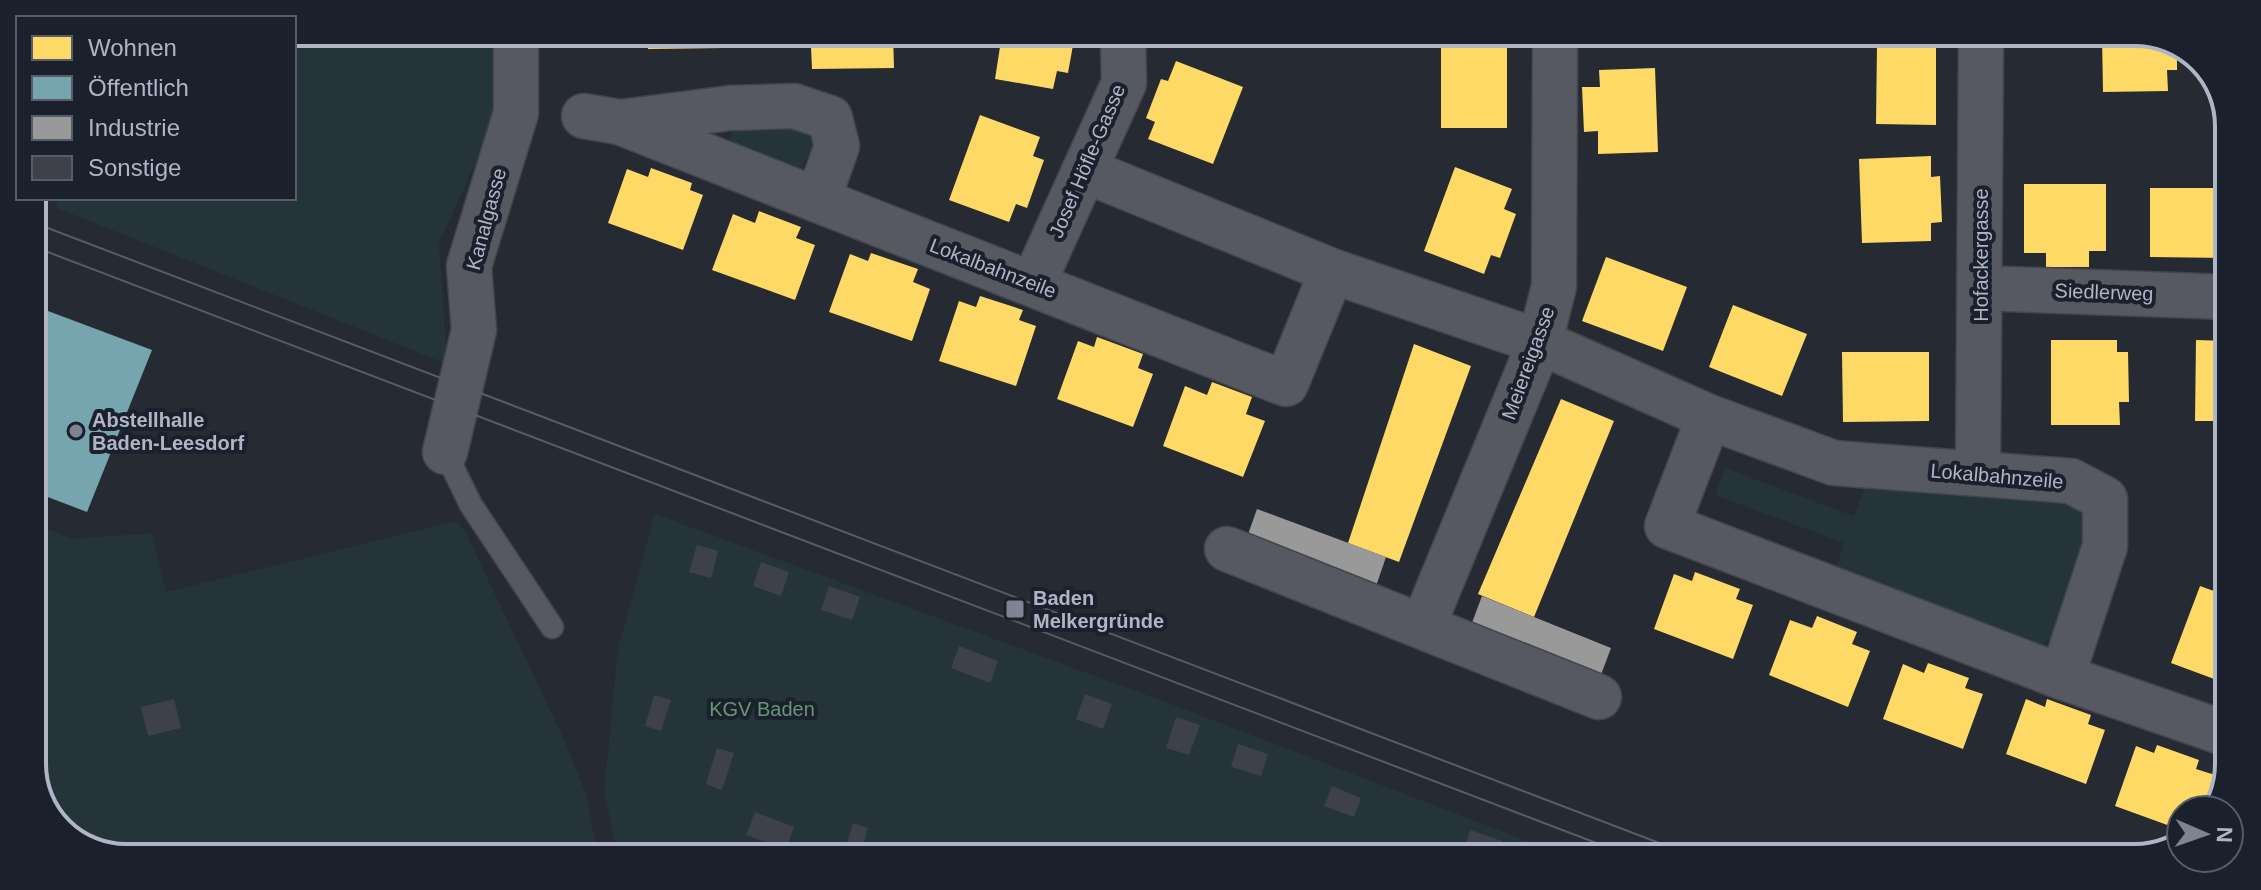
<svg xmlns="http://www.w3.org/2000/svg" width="2261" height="890" viewBox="0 0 2261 890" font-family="Arial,sans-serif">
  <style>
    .green { fill: #243439 }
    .homes { fill: #ffd966 }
    .public { fill: #76a5af }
    .industry { fill: #999 }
    .building { fill: #3e4149 }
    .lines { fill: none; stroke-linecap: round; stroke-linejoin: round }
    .service-casing { stroke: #42454b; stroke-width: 25 }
    .minor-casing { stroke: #42454b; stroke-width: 47 }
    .service { stroke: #565961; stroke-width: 22 }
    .minor { stroke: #565961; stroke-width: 44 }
    .tram { stroke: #595c64; stroke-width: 2 }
    .poi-dot { fill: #7f8492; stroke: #1a202c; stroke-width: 3 }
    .labels { text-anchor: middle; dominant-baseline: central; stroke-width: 8; stroke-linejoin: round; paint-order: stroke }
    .street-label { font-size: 20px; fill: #afb5c5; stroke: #1a202c }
    .poi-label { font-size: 20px; font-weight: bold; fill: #afb5c5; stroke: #1a202c; text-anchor: start }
    .park-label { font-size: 20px; fill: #679576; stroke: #1a202c }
    .rim { fill: none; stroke: #afb5c5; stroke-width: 4 }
  </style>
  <rect width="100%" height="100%" fill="#262a32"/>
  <g class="green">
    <path d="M294 32 499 33V112L439 243 447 364 57 208 56 198H294Z"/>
    <path d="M767 114 818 136 801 169 792 171 736 150 730 138 735 125Z"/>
    <path d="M1725 468 1854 516 1866 484 2055 494 2085 512 2091 530 2061 633 2044 643 2026 644 1835 571 1844 543 1715 495Z"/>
    <path d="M655 514 1158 699 1569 857 618 854 604 793 618 648Z"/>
    <path d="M457 521 466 533 563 737 587 796 597 854 95 853 51 821 32 771V523L73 539 152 533 166 592Z"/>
  </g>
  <g class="homes">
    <path d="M648 33 893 34 894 68 812 69 811 47 648 49Z"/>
    <path d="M1002 34H1075L1068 73 1057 71 1053 89 995 79Z"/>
    <path d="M2102 37H2166L2177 45V70H2167L2168 91 2103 92Z"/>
    <path d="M1441 43 1507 44V128H1441Z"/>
    <path d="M1877 45H1936V125L1876 124Z"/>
    <path d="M1176 61 1243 87 1213 164 1148 139 1155 122 1146 118 1161 79 1168 81Z"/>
    <path d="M1655 68 1658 152 1598 154V131L1584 132 1582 87H1600L1599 70Z"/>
    <path d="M980 115 1040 137 1033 156 1044 160 1027 208 1016 204 1009 222 949 200Z"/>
    <path d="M1931 156V177L1940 176 1942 222 1931 223V241L1862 243 1859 159Z"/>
    <path d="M1455 167 1512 189 1504 209 1516 214 1500 258 1491 255 1484 274 1424 251Z"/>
    <path d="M651 168 692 183 690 190 703 195 683 250 608 223 627 169 648 177Z"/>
    <path d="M2024 184H2106V251H2089V267H2046V253H2024Z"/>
    <path d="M2150 188H2228V258L2150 257Z"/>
    <path d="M759 211 801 227 796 238 815 245 795 300 712 270 733 214 755 223Z"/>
    <path d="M871 253 918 269 913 282 930 289 912 341 829 312 850 254 868 261Z"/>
    <path d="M1606 257 1687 287 1663 351 1582 321Z"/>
    <path d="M980 296 1023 310 1019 320 1036 326 1016 386 939 361 959 301 976 307Z"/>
    <path d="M1733 305 1807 334 1782 396 1709 367Z"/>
    <path d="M1097 337 1143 354 1138 368 1153 374 1133 427 1057 399 1078 341 1094 347Z"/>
    <path d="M2051 340H2117V352H2128L2129 402H2119L2120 425H2051Z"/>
    <path d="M2196 340 2227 341V421H2195Z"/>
    <path d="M1414 344 1471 366 1399 562 1348 543Z"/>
    <path d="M1842 352H1929V421L1843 422Z"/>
    <path d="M1212 382 1252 397 1246 414 1265 421 1243 477 1163 446 1185 386 1207 395Z"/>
    <path d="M1561 399 1614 421 1534 617 1478 594Z"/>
    <path d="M2224 495H2226V551L2215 549Z"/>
    <path d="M1695 572 1740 589 1736 599 1753 605 1733 659 1654 629 1674 574 1692 581Z"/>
    <path d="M2200 586 2225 595V683L2171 663Z"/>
    <path d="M1817 616 1857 632 1852 644 1870 651 1848 707 1769 675 1790 620 1812 628Z"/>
    <path d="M1928 663 1969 678 1965 688 1983 694 1963 749 1883 719 1903 664 1924 673Z"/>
    <path d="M2026 699 2045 707 2047 699 2091 715 2088 724 2105 730 2086 784 2006 754Z"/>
    <path d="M2157 745 2199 760 2196 769 2215 775 2203 810H2181V830L2115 806 2136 746 2154 753Z"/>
  </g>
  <path class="public" d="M32 305 152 350 87 512 32 491Z"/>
  <g class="industry">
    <path d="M1257 509 1386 557 1375 589 1246 540Z"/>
    <path d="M1482 596 1611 648 1599 680 1470 628Z"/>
  </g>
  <g class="building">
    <path d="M697 545 718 551 711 578 689 572Z"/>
    <path d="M761 562 789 572 781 596 753 586Z"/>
    <path d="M829 586 860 597 852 620 821 610Z"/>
    <path d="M959 646 998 661 990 683 951 668Z"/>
    <path d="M1085 694 1112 704 1103 729 1076 719Z"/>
    <path d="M654 695 671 700 661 731 645 726Z"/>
    <path d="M174 699 181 728 148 736 141 707Z"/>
    <path d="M1176 717 1200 725 1189 755 1166 748Z"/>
    <path d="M1238 744 1268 754 1261 776 1231 767Z"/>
    <path d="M717 748 734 753 722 790 706 784Z"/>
    <path d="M1332 786 1361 798 1354 817 1324 806Z"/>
    <path d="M755 812 794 827 786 849 746 835Z"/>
    <path d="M853 823 868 828 860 855 844 852Z"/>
    <path d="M1470 830 1502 841 1498 856H1471L1463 853Z"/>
    <path d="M684 842 702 847 699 854H681Z"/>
  </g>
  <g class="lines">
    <defs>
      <path id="service" d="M445 452 471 505 552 627"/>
      <g id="minor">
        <path d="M584 116 619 122 1286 384 1332 271"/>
        <path d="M621 122 730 108 794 106 830 118 837 146 818 200"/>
        <path d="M1086 171 1332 271 1540 342 1709 417 1834 463 2071 481 2105 499V546L2062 677"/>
        <path d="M1033 284 1124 83 1123 35"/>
        <path d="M1981 288 2227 297"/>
        <path d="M1709 417 1667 526 2062 677 2224 733"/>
        <path d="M445 452 474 330 469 266 516 113V33"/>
        <path d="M1978 473 1981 37"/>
        <path d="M1227 549 1599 697"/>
        <path d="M1423 626 1540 342 1554 286 1555 36"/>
      </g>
    </defs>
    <use href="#service" class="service-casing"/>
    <use href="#minor" class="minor-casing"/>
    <use href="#service" class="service"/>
    <use href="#minor" class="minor"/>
    <g class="tram">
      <path d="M32 222 1696 857"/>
      <path d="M32 246 1633 857"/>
    </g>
  </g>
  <g class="poi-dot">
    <circle cx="76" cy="431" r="8"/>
    <rect x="1005" y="599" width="20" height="20" rx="4"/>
  </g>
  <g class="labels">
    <g class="street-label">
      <text transform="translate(1087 161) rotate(-67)">Josef Höfle-Gasse</text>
      <text transform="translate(486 219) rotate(-75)">Kanalgasse</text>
      <text transform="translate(1981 255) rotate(-90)">Hofackergasse</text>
      <text transform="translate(993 268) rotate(21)">Lokalbahnzeile</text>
      <text transform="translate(2104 292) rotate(2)">Siedlerweg</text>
      <text transform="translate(1528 363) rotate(-70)">Meiereigasse</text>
      <text transform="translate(1997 476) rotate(5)">Lokalbahnzeile</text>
    </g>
    <g class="poi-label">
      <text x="92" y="420">Abstellhalle<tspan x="92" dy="23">Baden-Leesdorf</tspan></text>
      <text x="1033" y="598">Baden<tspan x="1033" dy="23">Melkergründe</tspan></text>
    </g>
    <g class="park-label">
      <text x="762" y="709">KGV Baden</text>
    </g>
  </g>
  <path d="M0 0H2261V890H0ZM126 46H2135A80 80 0 0 1 2215 126V764A80 80 0 0 1 2135 844H126A80 80 0 0 1 46 764V126A80 80 0 0 1 126 46Z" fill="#1a202c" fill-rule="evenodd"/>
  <path class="rim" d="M126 46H2135A80 80 0 0 1 2215 126V764A80 80 0 0 1 2135 844H126A80 80 0 0 1 46 764V126A80 80 0 0 1 126 46Z"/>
  <rect x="16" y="16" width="280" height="184" fill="#1a202c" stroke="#565c69" stroke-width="2"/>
  <rect x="32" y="36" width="40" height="24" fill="#ffd966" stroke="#565c69" stroke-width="2"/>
  <text x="88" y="56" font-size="24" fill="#afb5c5">Wohnen</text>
  <rect x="32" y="76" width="40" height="24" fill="#76a5af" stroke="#565c69" stroke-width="2"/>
  <text x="88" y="96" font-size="24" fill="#afb5c5">Öffentlich</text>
  <rect x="32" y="116" width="40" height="24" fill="#999999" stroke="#565c69" stroke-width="2"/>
  <text x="88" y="136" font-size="24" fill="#afb5c5">Industrie</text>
  <rect x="32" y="156" width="40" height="24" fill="#3e4149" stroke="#565c69" stroke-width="2"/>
  <text x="88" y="176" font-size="24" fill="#afb5c5">Sonstige</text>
  <g transform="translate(2205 834) rotate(92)"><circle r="38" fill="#1a202c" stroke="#565c69" stroke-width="2"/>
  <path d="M0-6L14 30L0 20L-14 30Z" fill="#7f8492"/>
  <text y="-12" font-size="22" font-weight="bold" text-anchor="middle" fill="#afb5c5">N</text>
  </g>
</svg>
